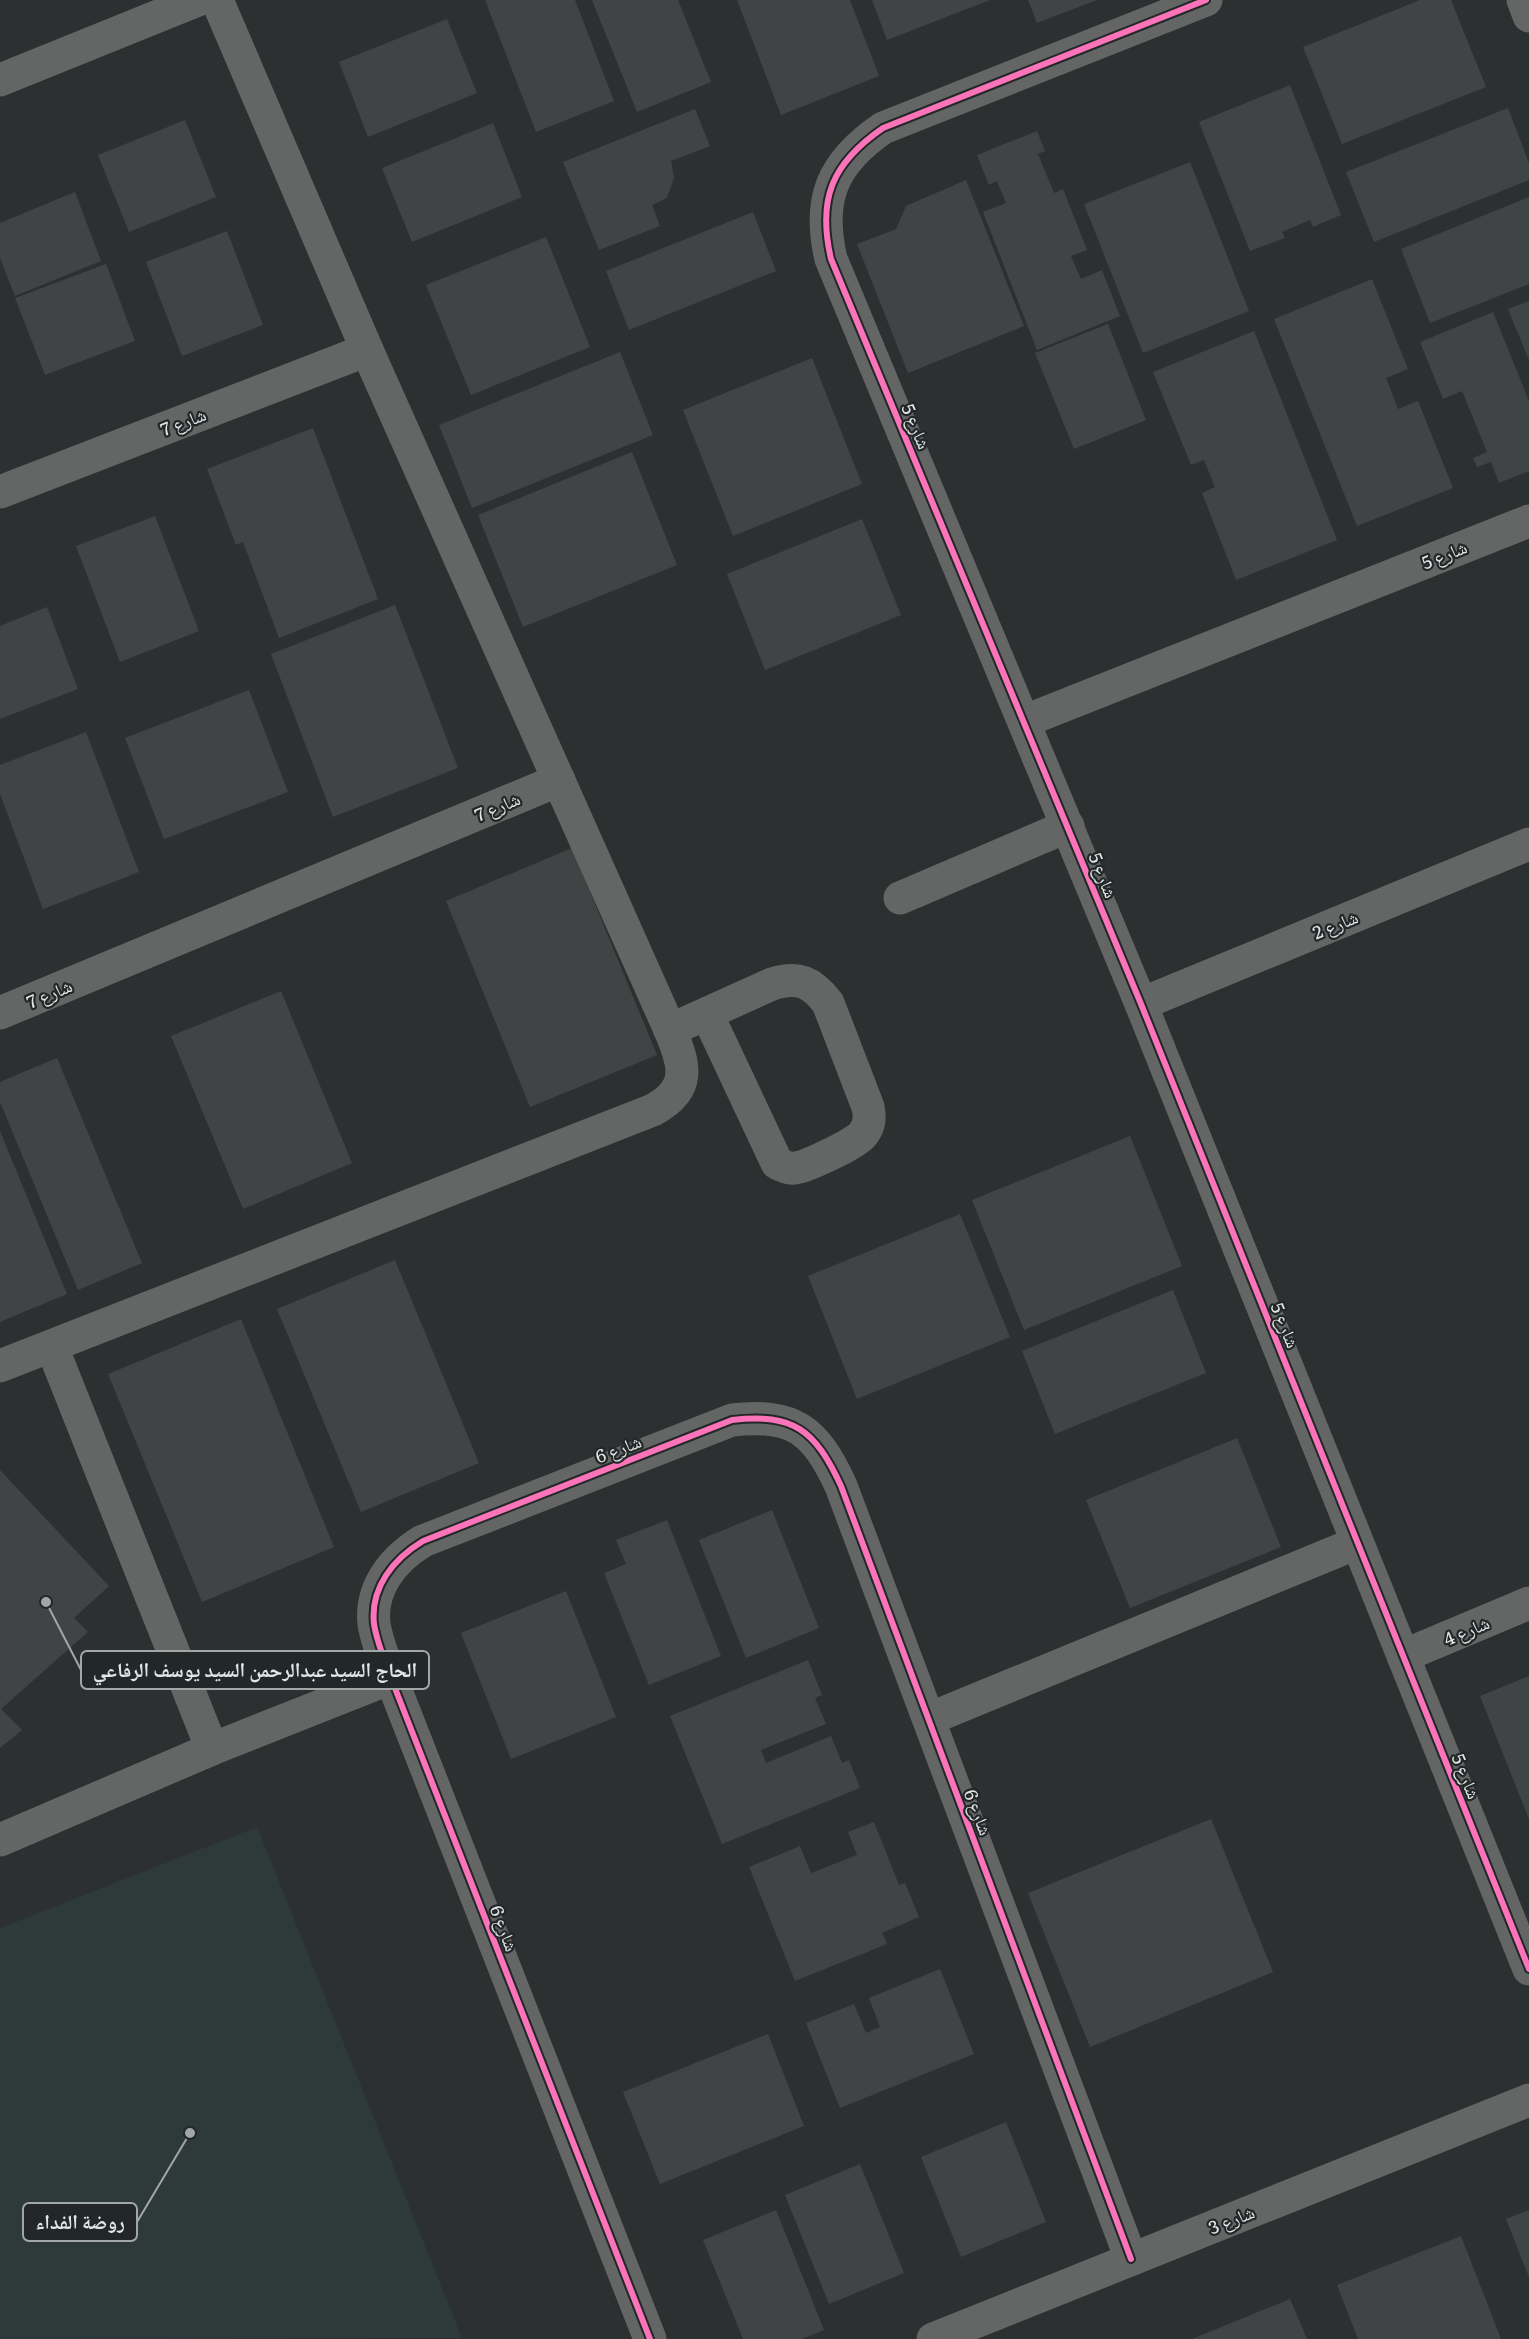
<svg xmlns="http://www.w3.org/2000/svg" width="1529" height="2339" viewBox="0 0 1529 2339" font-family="Literata,'Noto Naskh Arabic',serif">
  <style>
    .built { fill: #2e3a3a }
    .building { fill: #414444 }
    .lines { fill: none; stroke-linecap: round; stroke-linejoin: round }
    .minor { stroke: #646666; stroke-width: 33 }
    .cycleway-casing { stroke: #222727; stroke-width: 10 }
    .cycleway { stroke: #fb73b8; stroke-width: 6 }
    .labels { text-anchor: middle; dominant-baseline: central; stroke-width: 4.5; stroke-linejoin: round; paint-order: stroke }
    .street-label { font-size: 18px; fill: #e2e5e5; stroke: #222727 }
    .leader { fill: none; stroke: #a3a6a6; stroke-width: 2 }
    .callout-dot { fill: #a3a6a6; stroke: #222727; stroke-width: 2 }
    .callout { fill: #222727; stroke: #a3a6a6; stroke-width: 2 }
    .callout-label { font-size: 20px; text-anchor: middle; font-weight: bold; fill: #e2e5e5 }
  </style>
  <rect width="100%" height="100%" fill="#2d3030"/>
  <path class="built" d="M257 1827 462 2338 0 2339V1928Z"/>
  <g class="building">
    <path d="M485 0H575L614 101 536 132Z"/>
    <path d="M592 0H678L711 82 637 112Z"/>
    <path d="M737 0H850L879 76 781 115Z"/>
    <path d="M872 0H990L887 40Z"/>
    <path d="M1028 0H1097L1037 23Z"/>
    <path d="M1420 0H1451L1486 87 1342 144 1303 47Z"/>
    <path d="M447 19 477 93 368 137 339 62Z"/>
    <path d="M1290 85 1341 215 1313 227 1310 220 1282 232 1285 238 1250 251 1199 122Z"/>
    <path d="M1508 108 1529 163V180L1374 242 1346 172Z"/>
    <path d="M695 109 710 146 671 161 674 178 667 198 652 205 660 226 599 250 563 162Z"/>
    <path d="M185 120 216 197 129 232 98 155Z"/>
    <path d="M493 123 522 197 412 242 382 168Z"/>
    <path d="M1037 131 1045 151 1038 154 1054 193 1063 189 1087 250 1071 256 1081 279 1102 270 1120 316 1037 350 983 212 1006 203 997 181 989 185 977 155Z"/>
    <path d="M1190 162 1249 311 1143 353 1084 204Z"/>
    <path d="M966 180 1024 326 908 373 857 244 896 229 906 206Z"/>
    <path d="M75 192 101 261 15 296 0 258V223Z"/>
    <path d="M1529 197V284L1430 323 1401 249Z"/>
    <path d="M753 212 776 271 629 330 606 271Z"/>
    <path d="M227 231 263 325 182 356 146 262Z"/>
    <path d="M546 237 590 347 471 395 426 285Z"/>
    <path d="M106 264 135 341 45 375 15 298Z"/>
    <path d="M1372 279 1408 369 1386 378 1398 409 1418 401 1453 488 1357 526 1274 319Z"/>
    <path d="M1529 301V360L1508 309Z"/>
    <path d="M1493 312 1529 401V471L1499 483 1491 462 1477 467 1473 458 1487 452 1462 391 1443 399 1420 342Z"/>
    <path d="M1108 324 1146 420 1074 449 1035 353Z"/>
    <path d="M1254 331 1337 540 1236 580 1202 493 1215 487 1204 460 1191 465 1153 372Z"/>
    <path d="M620 352 653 435 472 508 439 425Z"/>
    <path d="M812 358 862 484 733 536 683 410Z"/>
    <path d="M313 428 378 599 279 638 243 542 236 545 207 469Z"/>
    <path d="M632 452 677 565 523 627 478 515Z"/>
    <path d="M155 516 199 631 120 662 76 546Z"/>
    <path d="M862 519 901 615 765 670 727 574Z"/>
    <path d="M395 605 458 768 333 817 271 654Z"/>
    <path d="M47 607 78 689 0 719V626Z"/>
    <path d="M249 690 288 792 164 839 125 738Z"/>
    <path d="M86 732 139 872 43 909 0 794V765Z"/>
    <path d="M572 848 657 1055 530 1107 446 901Z"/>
    <path d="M281 991 352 1163 243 1209 171 1036Z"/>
    <path d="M57 1058 142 1263 78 1290 0 1102V1082Z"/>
    <path d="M0 1131 67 1294 0 1322Z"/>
    <path d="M1130 1136 1182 1266 1024 1330 972 1200Z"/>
    <path d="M960 1214 1010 1337 857 1399 808 1276Z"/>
    <path d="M395 1260 479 1463 361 1512 277 1309Z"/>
    <path d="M1173 1290 1206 1373 1055 1434 1022 1351Z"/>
    <path d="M241 1319 334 1547 202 1602 108 1374Z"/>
    <path d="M1237 1438 1281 1547 1130 1608 1086 1500Z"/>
    <path d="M0 1470 109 1586 74 1618 88 1632 1 1709 22 1730 0 1748Z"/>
    <path d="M772 1510 819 1628 746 1658 699 1540Z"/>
    <path d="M667 1520 721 1656 649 1685 604 1573 626 1564 616 1540Z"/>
    <path d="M566 1591 616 1717 511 1759 461 1633Z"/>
    <path d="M808 1660 822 1695 815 1698 826 1724 761 1750 766 1763 831 1736 842 1763 849 1760 860 1788 722 1844 670 1716Z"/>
    <path d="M1529 1676V1819L1480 1696Z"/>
    <path d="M1211 1819 1273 1972 1090 2047 1028 1893Z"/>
    <path d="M874 1822 899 1885 905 1883 919 1917 882 1933 887 1944 795 1981 749 1867 800 1846 811 1873 857 1855 848 1832Z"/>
    <path d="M940 1969 974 2054 840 2108 806 2023 854 2004 866 2033 880 2027 869 1998Z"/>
    <path d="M768 2034 804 2126 660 2184 623 2092Z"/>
    <path d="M1006 2122 1046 2222 961 2257 921 2157Z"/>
    <path d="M860 2164 904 2273 829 2304 785 2195Z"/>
    <path d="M776 2210 824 2330 802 2339H743L703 2240Z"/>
    <path d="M1529 2210V2277L1506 2219Z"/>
    <path d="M1461 2236 1501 2339H1358L1337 2285Z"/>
    <path d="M1290 2299 1307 2339H1192Z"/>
  </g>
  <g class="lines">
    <g class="minor">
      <path d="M1206 0 883 128C832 163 817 199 831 259L1141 1004 1529 1969"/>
      <path d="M1523 0 1529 16"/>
      <path d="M0 80 198 0"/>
      <path d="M0 492 367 350"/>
      <path d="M1025 721 1529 521"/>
      <path d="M900 898 1068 826"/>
      <path d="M1141 1004 1529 844"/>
      <path d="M0 1013 559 780"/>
      <path d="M670 1030 772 984C798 976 811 981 828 1003L868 1107C870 1117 870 1125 863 1134 857 1143 806 1167 795 1168 789 1169 783 1166 777 1163L707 1014"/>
      <path d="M52 1347 212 1749"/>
      <path d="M0 1366 653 1110C692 1089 685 1065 670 1030L367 350 217 0"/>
      <path d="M1403 1656 1529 1603"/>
      <path d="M929 1719 1357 1543"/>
      <path d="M0 1840 212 1749 391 1678"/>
      <path d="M650 2339 391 1678C385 1661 377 1643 374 1624 370 1588 393 1559 423 1541L732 1420C794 1413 815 1430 841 1486L1131 2259"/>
      <path d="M933 2339 1529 2100"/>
    </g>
    <defs>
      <g id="cycleway">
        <path d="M1206 0 883 128C832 163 817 199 831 259L1141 1004 1529 1969"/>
        <path d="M650 2339 391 1678C385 1661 377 1643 374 1624 370 1588 393 1559 423 1541L732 1420C794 1413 815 1430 841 1486L1131 2259"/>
      </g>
    </defs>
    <use href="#cycleway" class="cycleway-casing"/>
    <use href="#cycleway" class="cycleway"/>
  </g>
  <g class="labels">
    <g class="street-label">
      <text transform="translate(183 421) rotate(-21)">شارع 7</text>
      <text transform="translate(917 426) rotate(67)">شارع 5</text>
      <text transform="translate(1444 554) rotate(-22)">شارع 5</text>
      <text transform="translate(497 806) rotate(-23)">شارع 7</text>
      <text transform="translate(1104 875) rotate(68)">شارع 5</text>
      <text transform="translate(1335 924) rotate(-22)">شارع 2</text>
      <text transform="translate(49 993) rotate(-23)">شارع 7</text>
      <text transform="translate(1286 1325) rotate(68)">شارع 5</text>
      <text transform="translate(618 1448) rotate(-21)">شارع 6</text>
      <text transform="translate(1466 1630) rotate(-23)">شارع 4</text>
      <text transform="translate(1467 1776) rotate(68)">شارع 5</text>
      <text transform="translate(979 1812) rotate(69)">شارع 6</text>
      <text transform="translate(505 1928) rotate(69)">شارع 6</text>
      <text transform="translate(1231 2219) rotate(-22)">شارع 3</text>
    </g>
  </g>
  <path class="leader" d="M46 1602L81 1670M190 2133L137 2222"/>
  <g class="callout-dot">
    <circle cx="46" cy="1602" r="6"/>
    <circle cx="190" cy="2133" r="6"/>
  </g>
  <g class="callout">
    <rect x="81" y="1651" width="348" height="38" rx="6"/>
    <rect x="23" y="2203" width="114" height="38" rx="6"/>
  </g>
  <g class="callout-label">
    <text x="255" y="1677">الحاج السيد عبدالرحمن السيد يوسف الرفاعي</text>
    <text x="80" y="2229">روضة الفداء</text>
  </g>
</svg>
